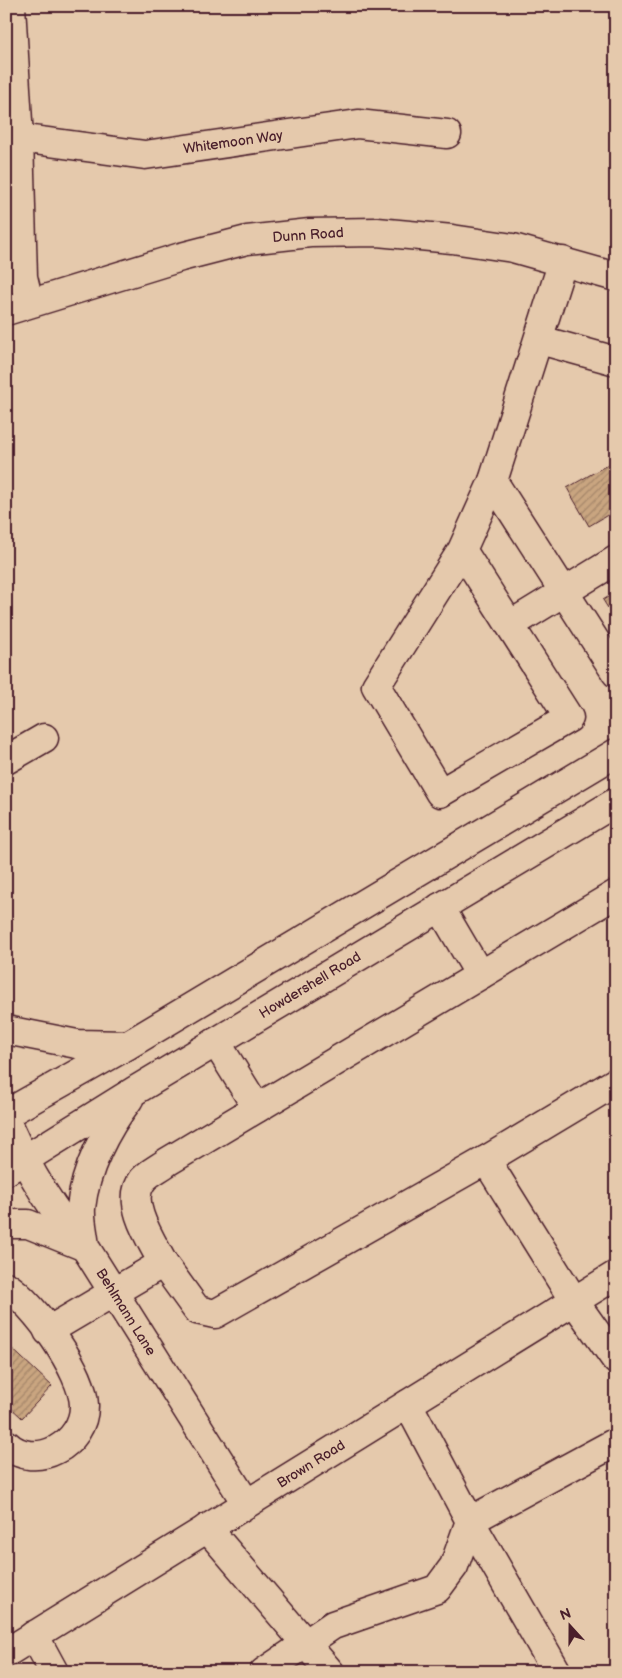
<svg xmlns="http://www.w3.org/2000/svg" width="622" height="1678" viewBox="0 0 622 1678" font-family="'Balsamiq Sans',sans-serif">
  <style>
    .building { fill: url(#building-hatch); stroke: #4a1f2b }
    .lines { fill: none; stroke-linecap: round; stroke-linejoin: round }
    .minor-casing { stroke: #4a1f2b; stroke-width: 31 }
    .major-casing { stroke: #4a1f2b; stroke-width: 31 }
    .path { stroke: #4a1f2b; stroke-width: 3; stroke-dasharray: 4 4; stroke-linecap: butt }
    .minor { stroke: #e5c9ac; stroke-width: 28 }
    .major { stroke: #e5c9ac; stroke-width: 28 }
    .labels { text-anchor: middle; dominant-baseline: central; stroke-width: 5; stroke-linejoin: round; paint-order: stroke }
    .street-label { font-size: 14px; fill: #4a1f2b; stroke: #e5c9ac }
  </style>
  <defs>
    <pattern id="building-hatch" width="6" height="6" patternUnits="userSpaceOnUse" patternTransform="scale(1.25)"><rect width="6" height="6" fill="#c9a580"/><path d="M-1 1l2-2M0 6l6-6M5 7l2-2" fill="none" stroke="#a58669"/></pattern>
  </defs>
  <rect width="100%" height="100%" fill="#e5c9ac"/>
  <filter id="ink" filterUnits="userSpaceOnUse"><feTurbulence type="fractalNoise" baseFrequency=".02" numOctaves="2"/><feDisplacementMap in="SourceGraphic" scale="10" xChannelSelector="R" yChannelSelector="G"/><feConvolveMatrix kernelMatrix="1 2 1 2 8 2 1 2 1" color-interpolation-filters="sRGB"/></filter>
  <g filter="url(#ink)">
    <g class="building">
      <path d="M616 460V510L589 526 567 488Z"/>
      <path d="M616 592V621L603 600Z"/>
      <path d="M6 1343 52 1386 22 1418 6 1403Z"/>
    </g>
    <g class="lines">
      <defs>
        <g id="minor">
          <path d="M11 6 19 138 23 277 29 302"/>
          <path d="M19 138 145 155 358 124 447 134"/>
          <path d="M563 261 493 481 616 673"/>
          <path d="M6 311 181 257 247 240 310 233 377 232 452 239 513 248 616 277"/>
          <path d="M540 340 616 361"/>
          <path d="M462 550 376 686 440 793 569 718 462 550 493 481"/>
          <path d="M510 625 616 560"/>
          <path d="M6 760 44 738"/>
          <path d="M440 907 480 975"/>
          <path d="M216 1042 257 1108"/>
          <path d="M616 1082 486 1160 574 1301 616 1360"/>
          <path d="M6 1121C26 1166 51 1211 85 1247L246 1503"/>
          <path d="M163 1263 197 1310 215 1314 486 1160"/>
          <path d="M6 1286C34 1303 83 1372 84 1405 85 1444 35 1472 6 1444"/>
          <path d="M48 1331 163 1263C153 1243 125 1203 142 1181 147 1173 160 1168 167 1162L616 894"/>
          <path d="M207 1528 330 1672"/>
          <path d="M34 1635 54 1672"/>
          <path d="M6 1653 616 1275"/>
          <path d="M264 1672 333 1625 437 1589 454 1566 470 1521 408 1404"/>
          <path d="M557 1672 470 1521 616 1442"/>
        </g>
        <g id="major">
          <path d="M6 1030 77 1044 127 1045"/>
          <path d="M6 1114 128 1045 616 753"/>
          <path d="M6 1171 136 1090 616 802"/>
          <path d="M6 1224H28L85 1247C84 1235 80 1220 81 1208 85 1169 106 1129 129 1099"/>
        </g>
      </defs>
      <use href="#minor" class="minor-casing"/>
      <use href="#major" class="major-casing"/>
      <path class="path" d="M6 1064 11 1057"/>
      <use href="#minor" class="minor"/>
      <use href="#major" class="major"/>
    </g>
  </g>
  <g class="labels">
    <g class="street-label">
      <text transform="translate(233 142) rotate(-8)">Whitemoon Way</text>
      <text transform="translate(308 235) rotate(-4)">Dunn Road</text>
      <text transform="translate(310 985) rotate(-31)">Howdershell Road</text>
      <text transform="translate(126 1312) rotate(58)">Behlmann Lane</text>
      <text transform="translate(311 1464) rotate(-32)">Brown Road</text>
    </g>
  </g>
  <rect width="622" height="1678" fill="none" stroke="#e5c9ac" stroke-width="25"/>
  <rect x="12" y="12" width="597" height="1653" fill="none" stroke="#4a1f2b" stroke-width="2" filter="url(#ink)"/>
  <g transform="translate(570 1626) rotate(339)" stroke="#e5c9ac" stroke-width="4" paint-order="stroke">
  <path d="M0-4L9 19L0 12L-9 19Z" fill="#4a1f2b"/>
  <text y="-8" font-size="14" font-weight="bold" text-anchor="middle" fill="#4a1f2b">N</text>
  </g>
</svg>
